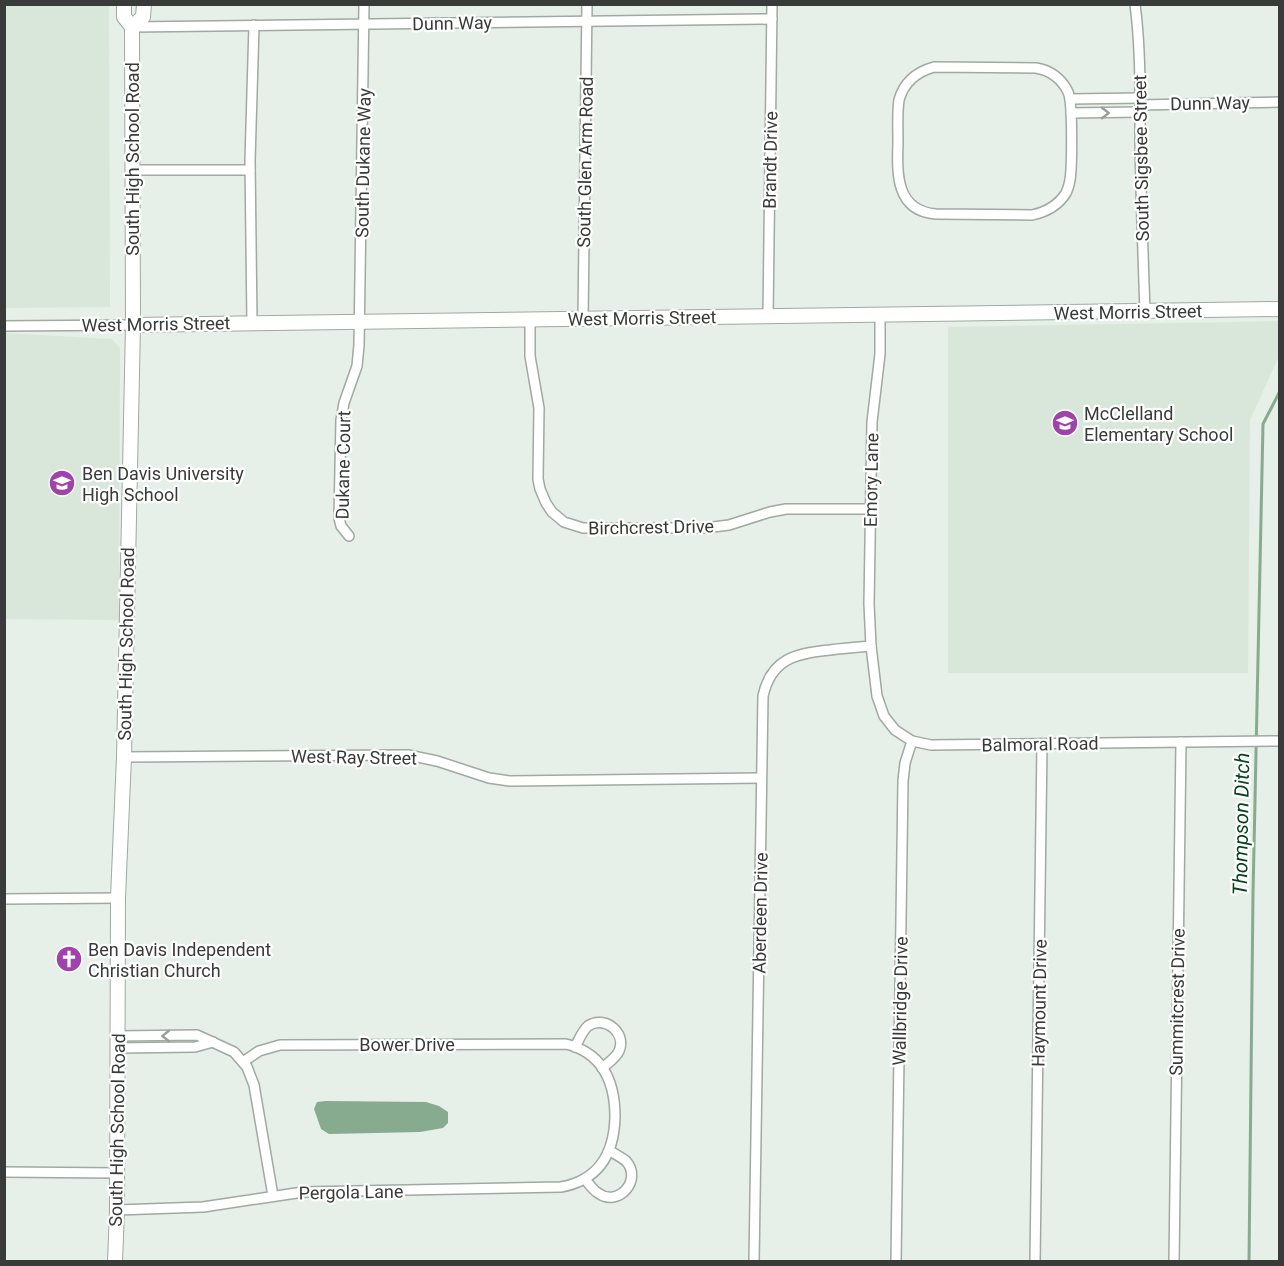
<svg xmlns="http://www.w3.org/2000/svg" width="1284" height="1266" viewBox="0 0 1284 1266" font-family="Roboto,sans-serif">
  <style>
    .built { fill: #d8e7da }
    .water { fill: #87ab8f }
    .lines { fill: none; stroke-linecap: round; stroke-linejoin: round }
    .stream { stroke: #87ab8f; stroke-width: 3 }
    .street-casing { stroke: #a0a9a2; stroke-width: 12 }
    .secondary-casing { stroke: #a0a9a2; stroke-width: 16 }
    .street { stroke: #fff; stroke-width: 9 }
    .secondary { stroke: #fff; stroke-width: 14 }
    .oneway { stroke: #9c9d9c }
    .labels { text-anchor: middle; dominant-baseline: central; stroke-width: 4.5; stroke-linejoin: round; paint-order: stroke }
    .street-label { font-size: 18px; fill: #383b39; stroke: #fff }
    .poi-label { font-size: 18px; fill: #383b39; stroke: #fff; text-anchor: start }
    .water-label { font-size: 20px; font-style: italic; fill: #06431f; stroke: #fff }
  </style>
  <rect width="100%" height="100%" fill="#e6efe8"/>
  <g class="built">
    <path d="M4 5H109L110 307 5 308Z"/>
    <path d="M1279 321V356L1250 420 1248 673H948V327Z"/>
    <path d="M5 333 112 339 120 348 119 620 5 619Z"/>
  </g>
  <path class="water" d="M326 1101 426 1102 439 1106 448 1112V1123L443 1128 420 1132 329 1134 321 1129 314 1109 317 1102Z"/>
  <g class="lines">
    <path class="stream" d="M1249 1262 1253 894 1263 424 1280 391"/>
    <defs>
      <g id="street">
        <path d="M1135 4C1141 50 1140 96 1140 142 1141 199 1143 255 1145 312"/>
        <path d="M132 27 772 19"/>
        <path d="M934 67 1036 68C1050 70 1062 79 1068 92 1073 102 1072 167 1070 180 1069 185 1068 189 1066 193 1058 206 1046 212 1032 215L936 214C895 211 897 172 898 142 898 128 897 113 899 100 904 82 916 72 934 67Z"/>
        <path d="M1070 99 1140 98"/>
        <path d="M1140 105 1280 102"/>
        <path d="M1071 113 1140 112"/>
        <path d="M132 170H250"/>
        <path d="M880 315V354L872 422 869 604 871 646 877 696 884 716 895 730 912 741 931 745 1280 741"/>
        <path d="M768 316 772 4"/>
        <path d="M583 319 587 4"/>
        <path d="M530 320V356L539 408 538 479 540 489 546 503 552 512 564 522 583 528H705L729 525 770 512 786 509H870"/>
        <path d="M252 323 250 161 254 25"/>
        <path d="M4 326 133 325"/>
        <path d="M349 536 341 526 339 518 341 420 344 403 357 366 359 345 364 4"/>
        <path d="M124 757 408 755 437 761 489 778 510 781 761 778"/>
        <path d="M4 899 118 898"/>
        <path d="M118 1036 197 1035 234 1052 247 1067 254 1085 273 1196"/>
        <path d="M575 1047C579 1040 582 1031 588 1026 604 1015 627 1032 619 1051 616 1058 608 1063 602 1068"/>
        <path d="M117 1048 195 1047 213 1042"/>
        <path d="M4 1172 116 1173"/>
        <path d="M585 1179C589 1184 593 1190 598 1193 618 1208 643 1180 626 1161 621 1157 615 1154 610 1151"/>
        <path d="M117 1210 203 1207 303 1192 561 1187C599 1180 614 1154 615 1117 615 1082 603 1053 566 1044L280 1045 259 1051 243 1062"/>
        <path d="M754 1262 763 696C771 659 796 653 830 650 844 648 858 647 871 646"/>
        <path d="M896 1262 903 781 905 763 912 741"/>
        <path d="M1035 1262 1042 744"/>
        <path d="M1174 1262 1181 742"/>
      </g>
      <g id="secondary">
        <path d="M132 27 143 17 144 4"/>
        <path d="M133 325 1280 309"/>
        <path d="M115 1262 117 1210 118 898 124 757 133 325 132 27 124 17V4"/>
      </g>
    </defs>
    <use href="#street" class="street-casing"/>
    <use href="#secondary" class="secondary-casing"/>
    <use href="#street" class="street"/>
    <use href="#secondary" class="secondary"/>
  </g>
  <defs><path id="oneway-chevron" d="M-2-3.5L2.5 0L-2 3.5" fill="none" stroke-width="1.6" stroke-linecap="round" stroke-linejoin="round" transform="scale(1.5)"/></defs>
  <g class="oneway">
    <use href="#oneway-chevron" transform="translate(1105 113)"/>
    <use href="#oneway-chevron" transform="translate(166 1036) rotate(179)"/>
  </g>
  <defs>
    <symbol id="school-disc" viewBox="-11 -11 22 22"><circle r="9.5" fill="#9f42ac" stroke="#fff"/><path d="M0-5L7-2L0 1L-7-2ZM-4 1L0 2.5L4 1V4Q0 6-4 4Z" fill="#fff"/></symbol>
    <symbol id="church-disc" viewBox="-11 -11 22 22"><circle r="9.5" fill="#9f42ac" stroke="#fff"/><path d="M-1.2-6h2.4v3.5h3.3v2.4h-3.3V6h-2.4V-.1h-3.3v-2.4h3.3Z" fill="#fff"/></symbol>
  </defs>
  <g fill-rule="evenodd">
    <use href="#school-disc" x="1050" y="408" width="30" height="30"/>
    <use href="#school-disc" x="47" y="468" width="30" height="30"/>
    <use href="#church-disc" x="54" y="944" width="30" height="30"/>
  </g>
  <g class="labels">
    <g class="street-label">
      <text transform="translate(452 23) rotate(-1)">Dunn Way</text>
      <text transform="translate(1210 103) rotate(-1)">Dunn Way</text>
      <text transform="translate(1141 158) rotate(-91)">South Sigsbee Street</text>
      <text transform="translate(132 159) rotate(-90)">South High School Road</text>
      <text transform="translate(770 160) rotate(-89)">Brandt Drive</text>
      <text transform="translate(585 162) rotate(-89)">South Glen Arm Road</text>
      <text transform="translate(363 163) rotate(-89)">South Dukane Way</text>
      <text transform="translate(1128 312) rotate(-1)">West Morris Street</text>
      <text transform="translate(642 318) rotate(-1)">West Morris Street</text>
      <text transform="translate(156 324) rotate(-1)">West Morris Street</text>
      <text transform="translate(343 465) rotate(-89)">Dukane Court</text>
      <text transform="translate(871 480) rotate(-89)">Emory Lane</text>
      <text transform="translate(651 527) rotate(-1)">Birchcrest Drive</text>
      <text transform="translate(126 644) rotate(-89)">South High School Road</text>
      <text transform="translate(1040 744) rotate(-1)">Balmoral Road</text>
      <text transform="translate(354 757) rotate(1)">West Ray Street</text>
      <text transform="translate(760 913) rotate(-89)">Aberdeen Drive</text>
      <text transform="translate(900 1001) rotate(-89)">Wallbridge Drive</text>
      <text transform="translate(1177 1002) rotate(-89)">Summitcrest Drive</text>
      <text transform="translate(1039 1003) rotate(-89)">Haymount Drive</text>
      <text x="407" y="1044">Bower Drive</text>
      <text transform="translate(117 1130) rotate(-89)">South High School Road</text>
      <text transform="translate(351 1192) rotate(-1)">Pergola Lane</text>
    </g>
    <g class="poi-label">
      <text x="1084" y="413">McClelland<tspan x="1084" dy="21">Elementary School</tspan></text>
      <text x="82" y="473">Ben Davis University<tspan x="82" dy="21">High School</tspan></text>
      <text x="88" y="949">Ben Davis Independent<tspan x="88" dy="21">Christian Church</tspan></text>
    </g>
    <g class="water-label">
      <text transform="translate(1241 824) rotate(-89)">Thompson Ditch</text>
    </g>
  </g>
  <rect width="1284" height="1266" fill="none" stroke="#383b39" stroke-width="12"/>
</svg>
